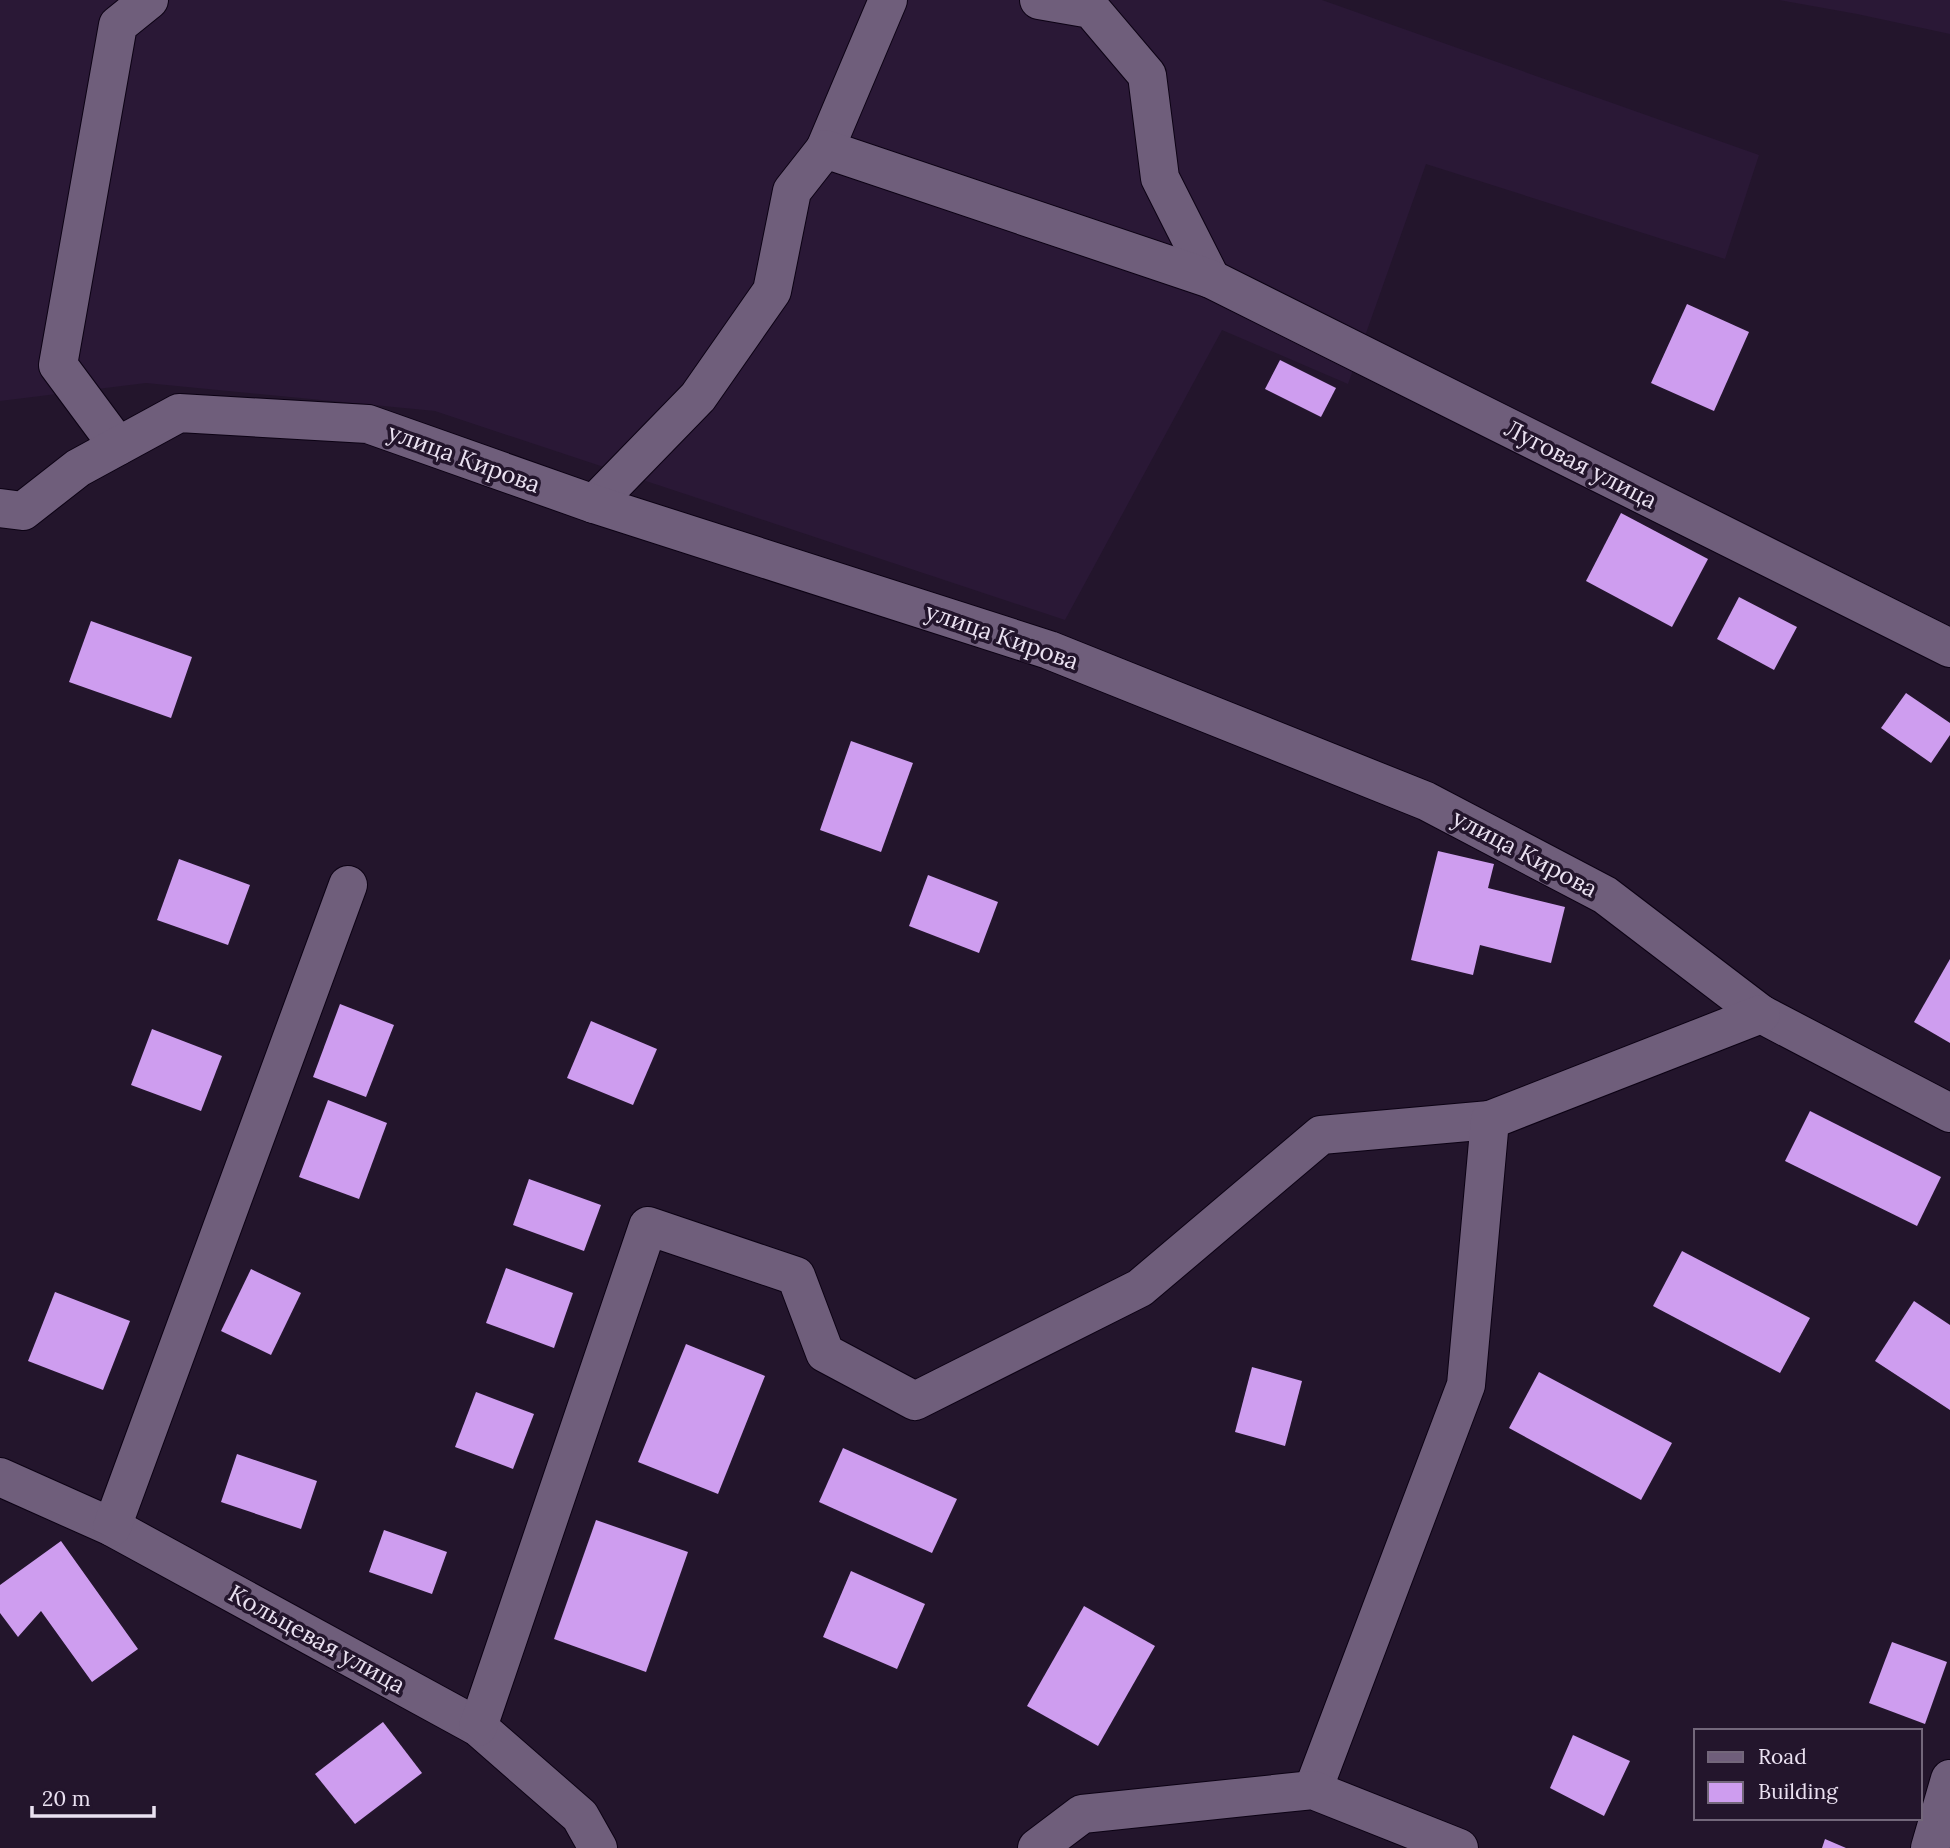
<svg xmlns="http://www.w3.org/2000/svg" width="1950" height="1848" viewBox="0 0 1950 1848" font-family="Lora,serif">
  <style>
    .built { fill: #2a1836 }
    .building { fill: #ce9def }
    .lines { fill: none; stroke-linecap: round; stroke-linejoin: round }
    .minor-casing { stroke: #0c0214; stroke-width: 40 }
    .minor { stroke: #6f5e7b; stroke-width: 38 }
    .labels { text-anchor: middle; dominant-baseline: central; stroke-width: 7; stroke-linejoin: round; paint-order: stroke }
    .street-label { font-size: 24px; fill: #eae1f1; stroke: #23152c }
  </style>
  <rect width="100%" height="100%" fill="#23152c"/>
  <g class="built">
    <path d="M0 0H1322L1759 155 1725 259 1426 164 1348 384 1222 330 1065 620 435 411 146 383 0 401Z"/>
    <path d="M1779 0H1950V34L1857 14Z"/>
  </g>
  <g class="building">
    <path d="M1687 304 1749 332 1714 411 1651 383Z"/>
    <path d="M1280 360 1336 388 1321 417 1265 389Z"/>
    <path d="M1621 513 1708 559 1672 627 1586 581Z"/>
    <path d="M1739 597 1797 627 1774 670 1717 639Z"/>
    <path d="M91 621 192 657 171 718 69 682Z"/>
    <path d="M1906 693 1950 723V735L1931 763 1881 728Z"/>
    <path d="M851 741 913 763 881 852 820 830Z"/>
    <path d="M1438 851 1494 864 1488 888 1565 907 1551 963 1480 945 1473 975 1411 960Z"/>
    <path d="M179 859 250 885 228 945 157 920Z"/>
    <path d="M928 875 998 902 979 953 909 926Z"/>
    <path d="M1950 959V1043L1914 1022Z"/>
    <path d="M340 1004 394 1025 366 1097 313 1077Z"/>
    <path d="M591 1021 657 1049 633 1105 567 1078Z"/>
    <path d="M152 1029 222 1056 201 1111 131 1085Z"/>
    <path d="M328 1100 387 1123 359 1199 299 1177Z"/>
    <path d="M1810 1111 1941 1177 1917 1226 1785 1161Z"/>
    <path d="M529 1179 601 1205 584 1251 513 1225Z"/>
    <path d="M1682 1251 1810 1318 1780 1373 1653 1306Z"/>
    <path d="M506 1268 573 1293 554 1348 486 1323Z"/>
    <path d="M251 1269 301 1293 271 1355 221 1331Z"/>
    <path d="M55 1292 130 1321 103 1390 28 1361Z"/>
    <path d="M1914 1301 1950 1325V1410L1875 1361Z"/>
    <path d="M686 1344 765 1376 718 1494 638 1462Z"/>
    <path d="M1252 1367 1302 1381 1285 1446 1235 1432Z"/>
    <path d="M1539 1372 1672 1443 1641 1500 1509 1428Z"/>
    <path d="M476 1392 534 1414 513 1469 455 1447Z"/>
    <path d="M843 1448 957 1499 932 1553 819 1502Z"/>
    <path d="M237 1454 317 1481 301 1529 221 1502Z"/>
    <path d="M596 1520 688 1552 646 1672 554 1639Z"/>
    <path d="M384 1530 447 1552 432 1594 369 1572Z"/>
    <path d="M61 1541 138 1649 92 1682 41 1611 18 1637 0 1613V1585Z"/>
    <path d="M851 1571 925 1604 897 1669 823 1637Z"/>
    <path d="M1084 1606 1155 1646 1098 1746 1027 1706Z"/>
    <path d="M1892 1642 1947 1662 1925 1724 1869 1703Z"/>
    <path d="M383 1722 422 1773 355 1824 315 1774Z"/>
    <path d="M1573 1735 1630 1761 1604 1816 1550 1788Z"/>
    <path d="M1825 1839 1846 1848H1822Z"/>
  </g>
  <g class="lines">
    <defs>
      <g id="minor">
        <path d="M1039 0 1091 9 1147 75 1160 178 1211 279"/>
        <path d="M825 149 888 0"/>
        <path d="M118 446 58 365 118 25 149 0"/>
        <path d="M594 504 698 397 772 291 792 191 825 149 1211 279 1950 648"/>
        <path d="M0 508 23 511 78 468 179 413 368 424 594 504 1049 650 1426 801 1605 895 1761 1014 1950 1113"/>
        <path d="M0 1477 112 1527 478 1727 580 1816 598 1848"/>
        <path d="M112 1527 348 885"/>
        <path d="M478 1727 648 1226 796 1276 825 1353 915 1401 1140 1288 1321 1135 1490 1120"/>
        <path d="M1313 1790 1466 1385 1490 1120 1761 1014"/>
        <path d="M1037 1848 1082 1814 1313 1790 1459 1848"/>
        <path d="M1930 1848 1950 1779"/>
      </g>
    </defs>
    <use href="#minor" class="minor-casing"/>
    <use href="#minor" class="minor"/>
  </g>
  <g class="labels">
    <g class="street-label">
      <text transform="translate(464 458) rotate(20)">улица Кирова</text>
      <text transform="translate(1581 464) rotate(27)">Луговая улица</text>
      <text transform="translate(1002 636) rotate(19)">улица Кирова</text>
      <text transform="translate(1525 853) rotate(28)">улица Кирова</text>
      <text transform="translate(317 1639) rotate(29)">Кольцевая улица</text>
    </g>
  </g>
  <rect x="1694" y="1729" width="228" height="91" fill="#23152c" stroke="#73677b" stroke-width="2"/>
  <rect x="1708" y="1752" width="35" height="10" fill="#6f5e7b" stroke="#73677b" stroke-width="2"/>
  <text x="1758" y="1764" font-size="21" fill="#eae1f1">Road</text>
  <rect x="1708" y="1782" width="35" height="21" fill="#ce9def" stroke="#73677b" stroke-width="2"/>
  <text x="1758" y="1799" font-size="21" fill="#eae1f1">Building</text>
  <path d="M32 1806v10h122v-10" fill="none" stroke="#eae1f1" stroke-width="3.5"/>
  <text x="42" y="1806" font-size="21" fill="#eae1f1" stroke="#23152c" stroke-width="5" paint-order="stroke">20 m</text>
</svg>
